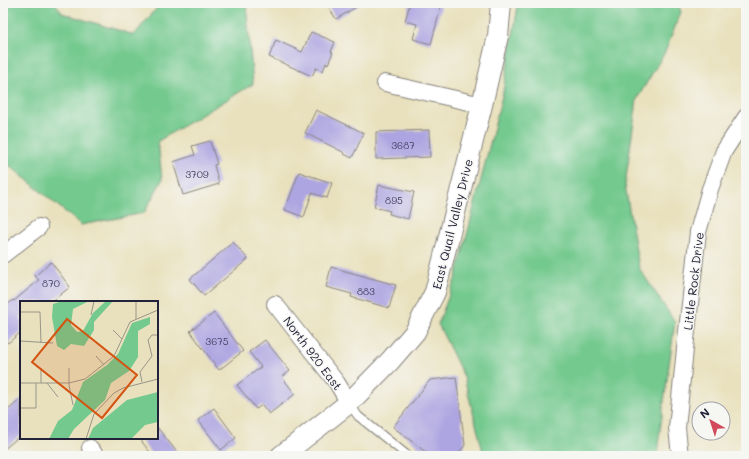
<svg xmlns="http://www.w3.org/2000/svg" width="749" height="459" viewBox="0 0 749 459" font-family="Mali,sans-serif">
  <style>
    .green { fill: #73c98e; stroke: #4a7664 }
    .building { fill: #ada5e1 }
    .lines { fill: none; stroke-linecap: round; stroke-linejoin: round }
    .service-casing { stroke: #86827c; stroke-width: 10 }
    .minor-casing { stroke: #86827c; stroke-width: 18 }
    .tertiary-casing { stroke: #86827c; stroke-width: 22 }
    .service { stroke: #fff; stroke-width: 8 }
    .minor { stroke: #fff; stroke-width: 16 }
    .tertiary { stroke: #fff; stroke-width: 20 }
    .labels { text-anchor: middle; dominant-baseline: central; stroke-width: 3; stroke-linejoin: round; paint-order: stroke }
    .number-label { font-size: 10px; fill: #454364 }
    .street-label { font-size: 12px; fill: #22223b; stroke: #f6f6f2 }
    .inset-road { fill: none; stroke: #999589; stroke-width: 1 }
    .view { fill: #d45411; fill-opacity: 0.15; stroke: #d45411; stroke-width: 2 }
    .inset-edge { fill: none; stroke: #22223b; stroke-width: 2 }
  </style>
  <rect width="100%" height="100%" fill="#f6f6f2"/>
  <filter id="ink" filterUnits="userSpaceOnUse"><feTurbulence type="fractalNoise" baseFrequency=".025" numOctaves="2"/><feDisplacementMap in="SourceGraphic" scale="8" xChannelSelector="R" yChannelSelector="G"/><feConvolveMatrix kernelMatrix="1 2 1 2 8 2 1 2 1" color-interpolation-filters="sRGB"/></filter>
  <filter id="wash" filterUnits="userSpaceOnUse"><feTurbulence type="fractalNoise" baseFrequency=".012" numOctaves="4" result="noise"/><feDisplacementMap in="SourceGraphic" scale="16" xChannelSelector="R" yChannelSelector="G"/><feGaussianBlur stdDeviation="0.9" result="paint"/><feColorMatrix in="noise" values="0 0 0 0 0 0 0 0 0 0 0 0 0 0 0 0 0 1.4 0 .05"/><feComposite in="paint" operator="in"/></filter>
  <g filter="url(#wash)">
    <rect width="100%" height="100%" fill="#e9e1bd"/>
    <g class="green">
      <path d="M3 3H55L62 13 134 35 161 3H246L253 84 158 141 162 180 144 213 81 225 3 160Z"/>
      <path d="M516 3H678L681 12 665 52 637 99 625 185 639 268 675 322 658 445V456H484L464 377 438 324 456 277 470 223 503 92 517 12Z"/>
    </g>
    <g id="blocks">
      <g class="building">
        <path d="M326 3H363L336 19Z"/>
        <path d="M410 3H442L431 44 413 39 417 24 405 21Z"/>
        <path d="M311 32 335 42 331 52H333L328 64 326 63 323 71 316 68 312 76 269 57 276 40 302 52Z"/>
        <path d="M316 110 364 133 352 158 344 154 343 152 305 133Z"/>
        <path d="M429 130 430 157 376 159V132Z"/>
        <path d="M210 141 217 164 214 165 219 184 183 195 173 162 195 155 192 146Z"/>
        <path d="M299 172 332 183 327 198 312 193 304 217 285 210Z"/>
        <path d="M379 185 414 192 408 219 389 214 390 211 374 207Z"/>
        <path d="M233 242 248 259 204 296 190 279Z"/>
        <path d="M51 262 70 287 51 302H21V332L8 343 3 337V308L13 300 14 301 39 280 35 276Z"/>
        <path d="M331 267 396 285 389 308 351 297 352 294 326 287Z"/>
        <path d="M214 313 243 351 219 370 190 331Z"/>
        <path d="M265 340 290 371 282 377 295 394 269 414 262 405 256 409 237 385 261 367 249 352Z"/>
        <path d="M456 377 465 445 457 456H431L393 427 430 380Z"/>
        <path d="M21 399V435L3 450V414Z"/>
        <path d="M214 408 236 438 221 450 198 420Z"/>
        <path d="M157 427 180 456H153L139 438H157Z"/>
      </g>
    </g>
  </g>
  <g filter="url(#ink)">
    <use href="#blocks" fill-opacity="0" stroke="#86827c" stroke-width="1"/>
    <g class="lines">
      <defs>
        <path id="service" d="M349 403 358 416 408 456"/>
        <g id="minor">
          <path d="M385 83 482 105"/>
          <path d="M3 255 39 227"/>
          <path d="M275 304 337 383 349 403"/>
          <path d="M90 448 96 456"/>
          <path d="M680 456 677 428 685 349 698 232 710 189 724 151 746 117"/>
        </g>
        <path id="tertiary" d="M281 456 349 403 390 361 415 332 435 292 482 105 498 36 501 3"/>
      </defs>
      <use href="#service" class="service-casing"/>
      <use href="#minor" class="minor-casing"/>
      <use href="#tertiary" class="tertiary-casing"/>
      <use href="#service" class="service"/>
      <use href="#minor" class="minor"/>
      <use href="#tertiary" class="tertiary"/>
    </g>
  </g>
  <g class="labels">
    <g class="number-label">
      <text x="403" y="145">3687</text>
      <text x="197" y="174">3709</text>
      <text x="394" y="200">895</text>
      <text x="51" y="283">870</text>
      <text x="366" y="291">883</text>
      <text x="217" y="341">3675</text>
    </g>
    <g class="street-label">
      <text transform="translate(452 224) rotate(-76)">East Quail Valley Drive</text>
      <text transform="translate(693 281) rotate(-83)">Little Rock Drive</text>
      <text transform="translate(313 353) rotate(53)">North 920 East</text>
    </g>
  </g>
  <g transform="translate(20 301)">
    <rect width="138" height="138" fill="#e9e1bd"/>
    <path d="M42 0H69L53 8 51 24 57 31 63 30 73 12 86 0H93L74 21V29L64 45 51 43 44 49 37 45 32 16 33 3ZM130 16V23L118 30V56L109 70 91 82 85 99 54 128 48 138H29L38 120 52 109 63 81 87 64 98 53 112 22ZM138 91V121L125 124 111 138H68L73 127 107 99Z" fill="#73c98e"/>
    <path class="inset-road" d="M0 11H20L21 42M71 14 74 0M116 18V1M93 29 102 38M0 40 33 42M76 55 84 64M21 67V82M49 67V84L53 104M122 81 120 71 132 55 128 39 132 34H138M0 82H49L65 78 94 55 110 21 138 9M27 82 38 96M0 107H16V82M66 138 74 113 94 92 103 87 138 78"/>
    <path class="view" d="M47 18 117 74 82 117 12 61Z"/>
    <rect width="138" height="138" class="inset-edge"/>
  </g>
  <rect width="749" height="459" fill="none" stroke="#f6f6f2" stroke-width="16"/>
  <g transform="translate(711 421) rotate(321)"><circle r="19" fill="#f6f6f2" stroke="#a1a1a9"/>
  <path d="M0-3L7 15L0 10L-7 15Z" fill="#d1495b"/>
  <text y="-6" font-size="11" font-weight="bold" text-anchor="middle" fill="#22223b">N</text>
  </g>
</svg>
